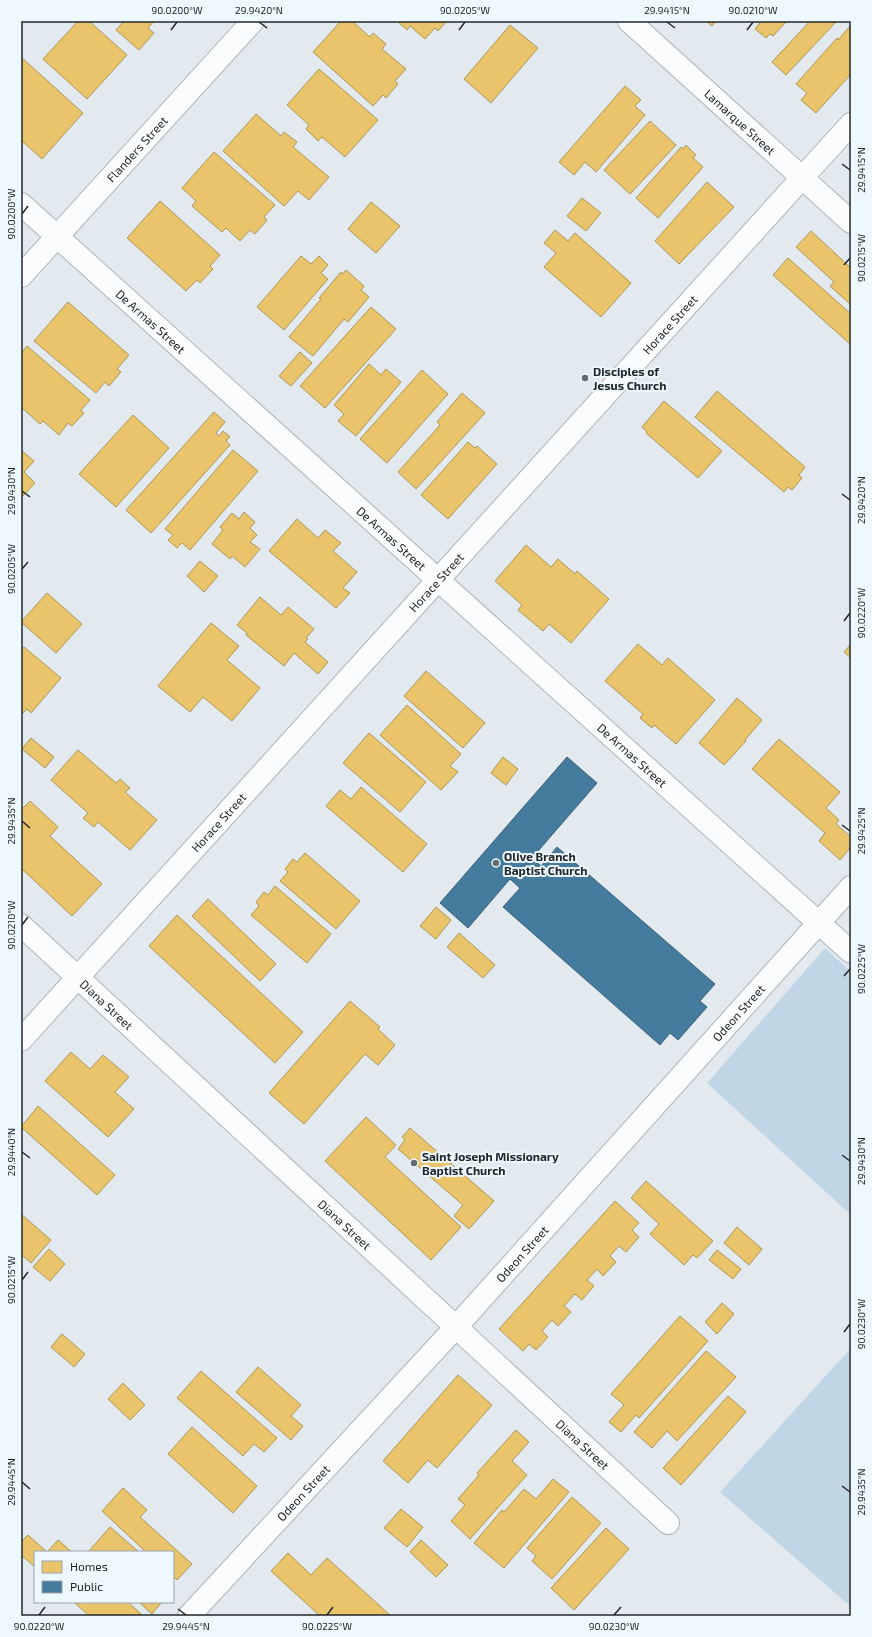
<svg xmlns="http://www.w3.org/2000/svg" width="872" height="1637" viewBox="0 0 872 1637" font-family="'Exo 2',sans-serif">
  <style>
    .green { fill: #c0d6e5 }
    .homes { fill: #e9c46a; stroke: #ad9557 }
    .public { fill: #457b9d; stroke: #3a627a }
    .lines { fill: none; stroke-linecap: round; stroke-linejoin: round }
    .street-casing { stroke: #aeb4b7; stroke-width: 24 }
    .secondary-casing { stroke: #aeb4b7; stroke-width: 24 }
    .street { stroke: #fbfcfd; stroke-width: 22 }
    .secondary { stroke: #fbfcfd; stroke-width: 22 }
    .ticks { fill: none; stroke: #22272a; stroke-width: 1.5 }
    .poi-dot { fill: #666b6f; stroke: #edf8ff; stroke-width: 1.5 }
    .labels { text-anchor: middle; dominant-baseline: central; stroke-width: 4; stroke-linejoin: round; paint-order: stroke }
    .street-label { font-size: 12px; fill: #22272a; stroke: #edf8ff }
    .poi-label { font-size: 12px; font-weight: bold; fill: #22272a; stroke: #edf8ff; text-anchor: start }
    .neatline { fill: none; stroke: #22272a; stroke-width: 1.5 }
    .ticks-label { font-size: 10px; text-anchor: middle; fill: #22272a }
  </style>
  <rect width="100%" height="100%" fill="#e3eaef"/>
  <g class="green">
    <path d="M825 948 851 972V1215L707 1083Z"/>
    <path d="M851 1348V1607L720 1492Z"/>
  </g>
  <g class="homes">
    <path d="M78 21H89L127 55 87 99 43 59Z"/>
    <path d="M124 21H154L148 28 154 33 139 50 116 30Z"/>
    <path d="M341 21H352L370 37 373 33 386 44 382 49 406 69 395 81 398 84 386 98 383 95 373 106 313 52Z"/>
    <path d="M397 21H447L438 31 435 28 425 39 410 26 407 30Z"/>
    <path d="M706 21H716L712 26Z"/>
    <path d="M757 21H787L773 36 770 34 766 38 755 29 760 23Z"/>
    <path d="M810 21 836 22 786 75 772 62Z"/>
    <path d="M510 25 538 48 491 103 464 79Z"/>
    <path d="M851 25V74L816 113 801 100 807 93 796 84 837 38 838 40Z"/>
    <path d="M21 57 83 113 42 159 21 140Z"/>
    <path d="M319 69 378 120 345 157 322 137 318 141 306 129 309 125 287 105Z"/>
    <path d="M625 86 641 100 635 106 645 115 596 172 585 162 574 175 559 162Z"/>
    <path d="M256 114 281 136 284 132 297 142 293 147 329 177 309 200 298 191 284 206 223 151Z"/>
    <path d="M650 121 676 145 630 194 604 170Z"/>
    <path d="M686 145 696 155 693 158 703 167 658 218 636 198 681 147 683 149Z"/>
    <path d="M214 152 275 205 264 217 267 220 255 234 250 230 240 241 226 228 222 232 192 206 196 201 182 188Z"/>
    <path d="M707 182 734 207 679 264 655 241Z"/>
    <path d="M582 198 601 213 586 231 567 216Z"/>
    <path d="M160 201 220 255 210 266 213 269 200 283 197 280 186 291 127 238Z"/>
    <path d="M371 202 400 226 376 253 348 229Z"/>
    <path d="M555 230 568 241 575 233 631 283 601 317 544 267 556 253 544 243Z"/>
    <path d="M811 231 851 268V305L830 286 834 282 796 247Z"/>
    <path d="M301 256 311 264 319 256 328 265 321 273 328 279 284 330 257 307Z"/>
    <path d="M788 258 851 314V345L773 275Z"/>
    <path d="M346 270 364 286 361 290 369 297 348 322 344 319 313 356 289 337 321 299 319 298 341 272 343 274Z"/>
    <path d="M68 302 129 355 117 369 121 372 109 386 105 382 96 393 34 341Z"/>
    <path d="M371 307 396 329 325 408 300 386Z"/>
    <path d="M27 346 90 400 81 410 84 413 72 426 68 423 59 435 43 421 40 424 21 407V354Z"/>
    <path d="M300 352 312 363 291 386 279 376Z"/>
    <path d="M369 364 381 375 386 369 401 382 356 436 338 421 344 414 334 405Z"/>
    <path d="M422 370 448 394 387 463 360 439Z"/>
    <path d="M717 391 805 467 799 475 802 478 792 490 788 487 784 492 695 417Z"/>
    <path d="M462 393 485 413 416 489 398 472 440 425 437 422Z"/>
    <path d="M664 401 722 451 698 478 646 433 647 432 642 427Z"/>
    <path d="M214 412 225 422 216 433 219 436 223 431 230 437 226 441 230 445 151 533 126 510Z"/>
    <path d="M133 415 169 448 116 507 79 474Z"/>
    <path d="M468 442 475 448 477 446 497 464 448 519 421 495Z"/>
    <path d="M21 450 34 461 24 472 35 483 23 496 21 495Z"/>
    <path d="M233 450 258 471 190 550 182 543 177 548 168 540 173 535 165 529Z"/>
    <path d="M244 512 255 522 250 528 257 535 250 542 260 549 245 567 232 556 230 559 212 544 223 530 220 527 232 513 239 519Z"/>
    <path d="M297 519 318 538 325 530 341 543 333 551 357 572 343 588 350 593 336 608 269 551Z"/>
    <path d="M526 545 551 567 558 559 575 574 577 571 609 599 571 643 549 624 543 631 518 610 522 605 495 581Z"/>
    <path d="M200 561 218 576 204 592 187 576Z"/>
    <path d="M47 593 82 624 56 653 21 622Z"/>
    <path d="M260 597 281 615 288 607 314 629 306 638 308 639 305 642 328 662 318 674 294 653 284 666 246 635 247 633 237 625Z"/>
    <path d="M211 623 239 646 227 660 260 688 232 721 203 697 190 712 158 686Z"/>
    <path d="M638 644 662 665 668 658 715 700 676 744 654 725 652 728 640 718 643 714 605 681Z"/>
    <path d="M851 644V658L844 652Z"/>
    <path d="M24 647 61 678 31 713 27 709 21 715V651Z"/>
    <path d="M426 671 485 723 463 748 404 696Z"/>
    <path d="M737 698 762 720 745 740 746 741 724 765 699 743Z"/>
    <path d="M407 705 461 754 450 766 458 772 441 790 380 735Z"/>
    <path d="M369 733 426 782 400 812 343 763Z"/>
    <path d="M31 738 54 757 45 768 22 749Z"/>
    <path d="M779 739 840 792 826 808 839 820 836 824 851 837V847L840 860 819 841 825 833 752 769Z"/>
    <path d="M78 750 116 783 120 779 130 788 125 792 157 820 130 850 98 822 94 827 83 818 88 813 51 780Z"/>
    <path d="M503 757 518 769 506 785 491 773Z"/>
    <path d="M361 787 427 844 403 872 326 806 340 790 351 799Z"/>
    <path d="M30 801 58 827 50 836 102 884 72 916 21 868V810Z"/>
    <path d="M305 853 360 901 336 929 280 881 288 872 285 869 293 859 297 862Z"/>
    <path d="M275 886 331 934 307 963 251 915 259 906 256 902 264 892 268 895Z"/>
    <path d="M208 899 276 964 260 981 192 916Z"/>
    <path d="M436 907 451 920 436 939 420 926Z"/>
    <path d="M177 915 303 1032 275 1063 149 946Z"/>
    <path d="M459 933 495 965 483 978 447 947Z"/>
    <path d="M350 1001 380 1027 378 1029 395 1045 378 1065 365 1054 304 1124 269 1093Z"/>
    <path d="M71 1052 90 1069 103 1055 129 1077 115 1092 134 1109 108 1137 45 1081Z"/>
    <path d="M38 1106 115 1175 97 1195 21 1127Z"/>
    <path d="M366 1117 396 1145 385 1157 461 1227 431 1260 325 1161Z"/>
    <path d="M410 1128 494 1201 469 1229 454 1216 463 1205 398 1149 405 1140 402 1137Z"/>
    <path d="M646 1181 713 1241 697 1258 693 1255 684 1265 650 1234 659 1224 631 1198Z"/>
    <path d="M615 1201 639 1223 632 1230 639 1237 626 1252 619 1246 610 1256 616 1262 603 1276 597 1269 587 1280 594 1286 582 1300 575 1294 564 1306 571 1312 558 1326 552 1320 542 1331 548 1337 536 1350 529 1344 523 1351 499 1329Z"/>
    <path d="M21 1214 51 1240 31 1263 21 1254Z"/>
    <path d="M737 1227 762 1249 749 1265 724 1243Z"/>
    <path d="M49 1249 65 1264 50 1281 33 1267Z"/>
    <path d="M717 1250 741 1269 733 1279 709 1260Z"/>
    <path d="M722 1303 734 1314 717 1334 705 1322Z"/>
    <path d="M680 1316 708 1341 639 1418 636 1415 621 1432 609 1422 624 1405 611 1394Z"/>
    <path d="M62 1334 85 1354 74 1367 51 1347Z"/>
    <path d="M706 1351 736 1377 677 1441 667 1431 652 1448 634 1432Z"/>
    <path d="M258 1367 301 1405 291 1416 303 1426 291 1440 236 1392Z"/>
    <path d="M201 1371 277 1438 264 1452 254 1444 243 1456 177 1398Z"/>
    <path d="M458 1375 492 1405 437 1468 428 1460 408 1483 383 1461Z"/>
    <path d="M123 1383 145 1405 130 1420 108 1399Z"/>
    <path d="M728 1396 746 1412 681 1485 663 1468Z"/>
    <path d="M192 1427 257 1486 233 1513 168 1454Z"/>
    <path d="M516 1430 529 1442 512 1461 527 1475 470 1539 451 1521 465 1505 458 1499 479 1475 477 1473Z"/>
    <path d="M553 1479 569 1492 504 1568 474 1543 502 1510 504 1512 524 1489 536 1499Z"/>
    <path d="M123 1488 147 1510 140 1517 192 1564 177 1580 173 1576V1552H146L102 1511Z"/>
    <path d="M572 1497 601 1523 552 1579 532 1561 536 1556 527 1548Z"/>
    <path d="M401 1509 423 1527 407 1547 384 1528Z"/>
    <path d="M110 1527 139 1552H88Z"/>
    <path d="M606 1528 629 1549 574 1610 551 1588Z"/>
    <path d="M28 1535 47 1552H35V1567L21 1555V1542Z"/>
    <path d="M58 1540 72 1552H47Z"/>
    <path d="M421 1540 448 1565 436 1577 410 1552Z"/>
    <path d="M288 1553 311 1575 327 1558 391 1616H320L271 1571Z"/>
    <path d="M74 1602H128L141 1614 139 1616H109L107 1614 105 1616H89Z"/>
    <path d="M139 1602H162L152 1614Z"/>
  </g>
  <path class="public" d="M567 757 597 783 532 858 541 866 557 847 715 984 700 1001 707 1007 678 1040 670 1033 660 1045 503 907 520 888 510 879 468 928 440 903Z"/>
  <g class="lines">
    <defs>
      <g id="street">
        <path id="s1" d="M629 21 851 222"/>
        <path id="s2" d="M21 204 851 952"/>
        <path id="s3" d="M21 276 253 21"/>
        <path id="s4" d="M21 925 668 1523"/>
        <path id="s5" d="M21 1040 851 124"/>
      </g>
      <g id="secondary">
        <path id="s6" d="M189 1616 456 1327 851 887"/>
      </g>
    </defs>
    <use href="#street" class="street-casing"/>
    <use href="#secondary" class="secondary-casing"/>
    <use href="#street" class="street"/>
    <use href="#secondary" class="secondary"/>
  </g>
  <path class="ticks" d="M259 22 267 28M667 22 675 28M171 30 177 22M459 30 465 22M747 30 753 22M842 164 850 170M22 214 28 206M844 265 850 258M22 491 30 497M842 494 850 500M22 569 28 562M844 621 850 613M22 821 30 828M842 825 850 831M22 925 28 917M844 976 850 969M22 1152 30 1158M842 1155 850 1161M22 1280 28 1272M844 1332 850 1324M22 1482 30 1489M842 1486 850 1492M178 1609 186 1615M39 1615 45 1607M327 1615 333 1607M614 1615 621 1607"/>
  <g class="poi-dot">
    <circle cx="585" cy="378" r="4"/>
    <circle cx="496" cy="863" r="4"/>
    <circle cx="414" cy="1163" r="4"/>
  </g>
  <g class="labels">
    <g class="street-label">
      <text stroke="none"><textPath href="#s1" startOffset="150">Lamarque Street</textPath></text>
      <text stroke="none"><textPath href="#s3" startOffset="172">Flanders Street</textPath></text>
      <text stroke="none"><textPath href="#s2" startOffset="175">De Armas Street</textPath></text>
      <text stroke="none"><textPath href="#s5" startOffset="966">Horace Street</textPath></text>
      <text stroke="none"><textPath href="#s2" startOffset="499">De Armas Street</textPath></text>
      <text stroke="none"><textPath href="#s5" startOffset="618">Horace Street</textPath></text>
      <text stroke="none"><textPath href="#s2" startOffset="823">De Armas Street</textPath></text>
      <text stroke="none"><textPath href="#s5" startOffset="294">Horace Street</textPath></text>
      <text stroke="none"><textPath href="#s4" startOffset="117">Diana Street</textPath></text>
      <text stroke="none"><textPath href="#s6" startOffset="816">Odeon Street</textPath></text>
      <text stroke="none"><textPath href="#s4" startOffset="441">Diana Street</textPath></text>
      <text stroke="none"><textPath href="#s6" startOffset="492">Odeon Street</textPath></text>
      <text stroke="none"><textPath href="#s4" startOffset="765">Diana Street</textPath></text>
      <text stroke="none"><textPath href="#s6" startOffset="168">Odeon Street</textPath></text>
    </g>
    <g class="poi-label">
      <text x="593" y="371">Disciples of<tspan x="593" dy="14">Jesus Church</tspan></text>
      <text x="504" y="856">Olive Branch<tspan x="504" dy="14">Baptist Church</tspan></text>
      <text x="422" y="1156">Saint Joseph Missionary<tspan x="422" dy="14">Baptist Church</tspan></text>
    </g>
  </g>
  <rect width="872" height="1637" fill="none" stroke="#edf8ff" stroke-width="44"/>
  <rect x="34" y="1551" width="140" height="52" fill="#edf8ff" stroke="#9ca4aa"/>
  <rect x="42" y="1561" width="20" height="12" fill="#e9c46a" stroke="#9ca4aa"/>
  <text x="70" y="1571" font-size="12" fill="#22272a">Homes</text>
  <rect x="42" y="1581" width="20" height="12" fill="#457b9d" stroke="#9ca4aa"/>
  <text x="70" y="1591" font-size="12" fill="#22272a">Public</text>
  <rect x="22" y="22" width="828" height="1593" class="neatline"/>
  <g class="ticks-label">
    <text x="177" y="14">90.0200°W</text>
    <text x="259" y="14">29.9420°N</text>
    <text x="465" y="14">90.0205°W</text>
    <text x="667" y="14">29.9415°N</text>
    <text x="753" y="14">90.0210°W</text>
    <text transform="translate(861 170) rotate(-90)" y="4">29.9415°N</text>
    <text transform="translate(11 214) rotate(-90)" y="4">90.0200°W</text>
    <text transform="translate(861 258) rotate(-90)" y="4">90.0215°W</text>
    <text transform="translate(11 491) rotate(-90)" y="4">29.9430°N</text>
    <text transform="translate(861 500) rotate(-90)" y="4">29.9420°N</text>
    <text transform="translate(11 569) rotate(-90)" y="4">90.0205°W</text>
    <text transform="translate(861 613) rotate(-90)" y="4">90.0220°W</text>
    <text transform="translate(11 821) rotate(-90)" y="4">29.9435°N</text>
    <text transform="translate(861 831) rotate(-90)" y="4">29.9425°N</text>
    <text transform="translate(11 925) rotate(-90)" y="4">90.0210°W</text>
    <text transform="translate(861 969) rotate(-90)" y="4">90.0225°W</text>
    <text transform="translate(11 1152) rotate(-90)" y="4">29.9440°N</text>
    <text transform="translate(861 1161) rotate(-90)" y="4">29.9430°N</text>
    <text transform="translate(11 1280) rotate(-90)" y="4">90.0215°W</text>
    <text transform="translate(861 1324) rotate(-90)" y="4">90.0230°W</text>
    <text transform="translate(11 1482) rotate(-90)" y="4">29.9445°N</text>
    <text transform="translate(861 1492) rotate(-90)" y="4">29.9435°N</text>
    <text x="39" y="1630">90.0220°W</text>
    <text x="186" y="1630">29.9445°N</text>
    <text x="327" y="1630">90.0225°W</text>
    <text x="614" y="1630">90.0230°W</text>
  </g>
</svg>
